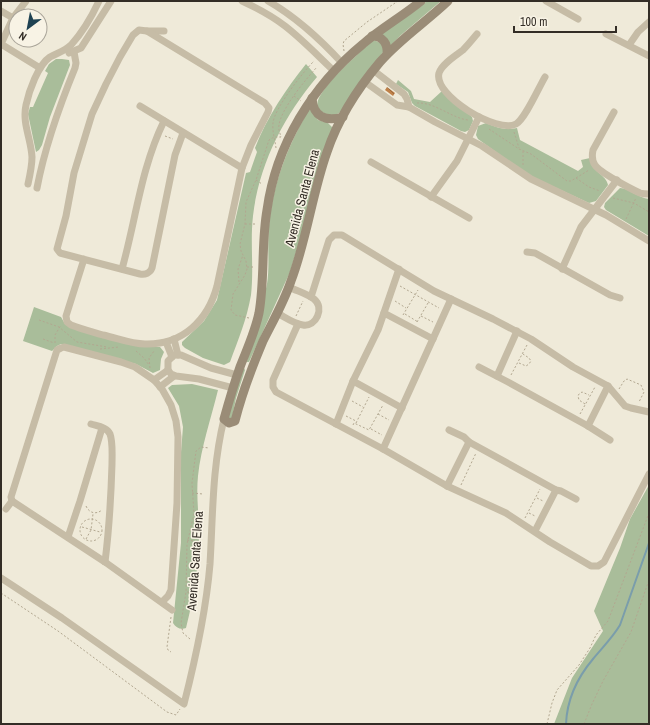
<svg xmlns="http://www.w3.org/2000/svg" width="650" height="725" viewBox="0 0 650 725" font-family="'Archivo Narrow',sans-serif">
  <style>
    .green { fill: #a9bd9a }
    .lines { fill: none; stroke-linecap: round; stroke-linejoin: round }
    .stream { stroke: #7a9dab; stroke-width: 2 }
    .building { fill: url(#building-back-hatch) }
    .path { stroke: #b2a790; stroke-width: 1; stroke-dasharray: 2 2; stroke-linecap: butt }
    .street { stroke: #c6bca6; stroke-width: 7 }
    .secondary { stroke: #9a8c77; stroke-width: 9 }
    .labels { text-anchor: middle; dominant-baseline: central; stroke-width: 3; stroke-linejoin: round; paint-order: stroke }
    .street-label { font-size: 13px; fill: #332d26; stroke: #f8f3e5 }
  </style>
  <defs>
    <pattern id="building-back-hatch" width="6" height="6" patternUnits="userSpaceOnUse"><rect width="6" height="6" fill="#bf8048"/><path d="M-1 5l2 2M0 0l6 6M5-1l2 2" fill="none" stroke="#9c693c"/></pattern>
  </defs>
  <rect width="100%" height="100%" fill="#efead9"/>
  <g class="green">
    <path d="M427 1H441L401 35 388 48 381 34 416 10Z"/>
    <path d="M372 41H376L383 44V52L341 112 333 116C327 114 320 113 318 107 312 93 362 51 372 41Z"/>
    <path d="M56 59H62L69 60 70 65 50 117 42 145 39 150 36 152 28 114 30 107H33L48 73 45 71 49 64Z"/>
    <path d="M306 64 317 77C284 116 259 164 253 216 250 242 254 269 251 295 247 319 238 340 230 362L224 365 203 358 185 348 182 345V342L204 321 217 300 246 173 250 172 257 152 255 148C267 117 286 89 306 64Z"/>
    <path d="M398 80 411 91 414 99 430 102 442 91 472 117 473 121 469 130 465 132 461 131 415 106 412 103 408 92 396 84Z"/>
    <path d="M311 109 318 120 328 123 333 128 290 272 249 362H247V361C253 337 262 309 267 284 270 265 267 245 269 226 273 183 287 148 308 111Z"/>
    <path d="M486 123C496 127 505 131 517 128L520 140 578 171 583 167 581 160 590 158C592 173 606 174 608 185L596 201 589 203 526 174 478 139 476 135 478 126Z"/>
    <path d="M620 188C629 188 638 198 649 199V236L606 210 604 207 605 203Z"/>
    <path d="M34 307 61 317 65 324 145 347H160L164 352 161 359 160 370 153 373 136 364 61 344 57 346 52 351 23 341Z"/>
    <path d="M244 368 245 370 236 398 232 418 228 420 233 399Z"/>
    <path d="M192 384 218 390C211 419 201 447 198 476 196 495 199 515 199 534 199 566 194 597 186 628 181 630 176 628 173 623L181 543V452L183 427 179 406 168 388 172 385Z"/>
    <path d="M649 485V724H554L572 678 603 631 594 611 620 548 630 519Z"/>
  </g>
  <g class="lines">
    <path class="stream" d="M566 724C567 699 577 678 593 659 602 648 613 637 620 625L649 543"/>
  </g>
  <path class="building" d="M387 87 395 93 393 96 385 90Z"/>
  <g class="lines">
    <g class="path">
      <path d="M344 51 343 44 344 41 367 22 398 1"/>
      <path d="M294 96 301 101"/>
      <path d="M417 103C435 102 451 118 468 120"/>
      <path d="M489 129 519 149 531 154 567 181H571L589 170"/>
      <path d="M514 132 519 148"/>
      <path d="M165 136 173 139"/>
      <path d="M276 148C275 140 272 131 273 123 274 109 303 72 314 61"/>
      <path d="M523 165V151"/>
      <path d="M576 178 589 187 600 191"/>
      <path d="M256 180 262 184"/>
      <path d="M613 198 634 203 649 212"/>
      <path d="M626 219 636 198"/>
      <path d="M245 224H256"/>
      <path d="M247 267H254"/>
      <path d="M239 282 238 269 243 255"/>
      <path d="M400 286 439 308"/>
      <path d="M395 301 406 308"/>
      <path d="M405 314 418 322"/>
      <path d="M403 315 418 290"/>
      <path d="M296 316 303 301"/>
      <path d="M421 316 433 322"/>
      <path d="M249 318 235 315 231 310 233 294 245 275 247 269 246 261 241 251 240 244 245 224 246 202 256 180 269 140 274 137H281C280 133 278 129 279 125 281 109 306 79 317 67"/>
      <path d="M39 320 59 327 77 342 107 347"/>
      <path d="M417 322 428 303"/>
      <path d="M43 339 54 343"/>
      <path d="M55 343V335L61 325"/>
      <path d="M100 349 119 347"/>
      <path d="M136 351 144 358 149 365"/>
      <path d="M519 363 526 366 529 364 531 361 529 358 523 354"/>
      <path d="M150 368 149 358 154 351"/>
      <path d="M511 375 527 345"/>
      <path d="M619 389 624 381 627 379 641 385 644 392 639 402"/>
      <path d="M352 401 363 407"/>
      <path d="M585 404 579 400 578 396 579 394 582 392 589 395"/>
      <path d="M378 414 389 420"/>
      <path d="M580 414 595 387"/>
      <path d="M346 416 356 421"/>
      <path d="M356 423 369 397"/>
      <path d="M353 425 354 423 369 430 383 405"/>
      <path d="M371 429 382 435"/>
      <path d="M461 485 476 453"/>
      <path d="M192 493 203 494"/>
      <path d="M537 498 543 501"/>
      <path d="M86 506C89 513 96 515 102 510"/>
      <path d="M529 513 535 516"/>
      <path d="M525 518 540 489"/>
      <circle cx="91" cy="530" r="11"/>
      <path d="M82 527 100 532"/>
      <path d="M86 539 91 530 93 514"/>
      <path d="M187 540 201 542"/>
      <path d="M187 592 196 593"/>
      <path d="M1 593 58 631 167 712 176 715 180 709"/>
      <path d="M171 617 167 647 168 650 171 652"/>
      <path d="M190 639 183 633 181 623 186 592 187 544 194 514 192 483 196 451 201 447 209 448"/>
      <path d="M547 724 552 703 557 690 579 665 590 648 596 635 608 621 649 513"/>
      <path d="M584 724 592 704 603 681 631 632 649 580"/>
    </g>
    <g class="street">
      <path d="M242 1C257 8 272 16 285 26 303 40 318 56 334 71"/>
      <path d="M268 1C296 17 320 39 342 63"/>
      <path d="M546 1 578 19"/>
      <path d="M1 11 13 18"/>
      <path d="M147 31H164"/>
      <path d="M477 34C472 40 468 45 463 50 455 56 442 64 439 73 433 96 498 134 516 124 525 119 539 87 545 77"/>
      <path d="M606 34 649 56"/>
      <path d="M1 44 13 18 26 1"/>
      <path d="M1 44 40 68"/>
      <path d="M629 45 638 32 649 22"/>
      <path d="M69 53 81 48 111 1"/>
      <path d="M373 70 404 94 407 99 409 107"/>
      <path d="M365 82 397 105 409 107 435 122 482 146 531 179 606 215 649 241"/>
      <path d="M140 106 242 168"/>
      <path d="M614 112 593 150C592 155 592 161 595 165 599 172 631 189 640 193 643 194 646 194 649 194"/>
      <path d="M371 162 469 218"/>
      <path d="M28 184C30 175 32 166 32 157 31 139 22 123 26 105 29 91 38 65 50 57 57 53 65 51 71 45 82 33 92 16 99 1"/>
      <path d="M37 188C45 146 59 107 75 68L76 63 74 52"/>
      <path d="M431 197 457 161 479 117"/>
      <path d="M527 252 535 253 610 295 620 298"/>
      <path d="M84 259 66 316 67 322 71 325C81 329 93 332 103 335 117 338 131 344 145 344 183 345 208 320 217 286L242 168 251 145 268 112 269 108 265 103 147 31 139 30 133 35 120 57 106 84 92 114 74 173 66 216 57 249 60 253 140 274C145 275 150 273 152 268L175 155 183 133"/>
      <path d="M122 269C136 219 141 168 164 121"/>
      <path d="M562 269 581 227 617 180"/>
      <path d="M311 297 329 240 334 235H342L434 291 493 319 531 339 573 367 608 386 625 406 631 408 649 412"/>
      <path d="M277 313C285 317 294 324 303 325 316 327 325 308 314 299 308 294 297 291 289 287"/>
      <path d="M384 313 433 339"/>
      <path d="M298 324 273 380V387L276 392 383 449 447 486 506 513 550 542 591 566H598L604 562 649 474"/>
      <path d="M174 339 178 355"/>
      <path d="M166 342 172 357"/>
      <path d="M479 367 508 382 588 426 610 440"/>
      <path d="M497 376 517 331"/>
      <path d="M154 380 168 370"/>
      <path d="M353 381 402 408"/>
      <path d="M160 387 174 376"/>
      <path d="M233 388 199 379 176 376 171 374 168 370V361L174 355H181L211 368 237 375"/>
      <path d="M91 424C97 426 107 427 110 434 113 442 112 455 112 464 111 497 109 530 105 562"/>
      <path d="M336 424 353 381 378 330 399 269"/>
      <path d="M588 426 608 386"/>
      <path d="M449 430 464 437 469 442 556 490 561 491 576 499"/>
      <path d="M383 449 451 299"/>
      <path d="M447 486 469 442"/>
      <path d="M12 501 105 562 172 610"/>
      <path d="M6 509 12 501 11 497 57 350 61 348 64 347 121 362 135 367 154 380 162 389 171 405 176 421 178 437 177 503 171 590 168 596 162 602"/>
      <path d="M535 531 556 490"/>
      <path d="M68 537 80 501 102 428"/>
      <path d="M1 578 62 618 184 704C196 657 206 612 210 564 213 514 212 468 224 419"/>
    </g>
    <g class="secondary">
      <path d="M421 1C403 16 381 28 363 44 312 86 276 145 267 210 261 244 265 279 259 313 255 332 247 349 240 367 234 384 229 401 224 419L229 423 235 421C242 393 252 367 263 341 273 321 284 302 291 281 307 239 312 194 327 152 338 119 358 88 380 62 400 39 426 22 448 1"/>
      <path d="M372 36C383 36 388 44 387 54"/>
      <path d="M312 98C313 117 326 122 343 117"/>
    </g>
  </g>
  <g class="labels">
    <g class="street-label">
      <text transform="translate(302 198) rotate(-75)">Avenida Santa Elena</text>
      <text transform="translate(195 561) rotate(-86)">Avenida Santa Elena</text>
    </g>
  </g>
  <rect width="650" height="725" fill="none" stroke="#332d26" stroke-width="4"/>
  <g transform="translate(28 28) rotate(212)"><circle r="19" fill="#f8f3e5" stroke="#a9a499"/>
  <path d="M0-3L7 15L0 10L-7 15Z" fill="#1f4252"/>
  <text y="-6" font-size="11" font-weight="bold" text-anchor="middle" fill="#332d26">N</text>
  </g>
  <path d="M514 26v6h102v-6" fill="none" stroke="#332d26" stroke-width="2"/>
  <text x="520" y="26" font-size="12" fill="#332d26" stroke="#f8f3e5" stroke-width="3" paint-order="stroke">100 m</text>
</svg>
